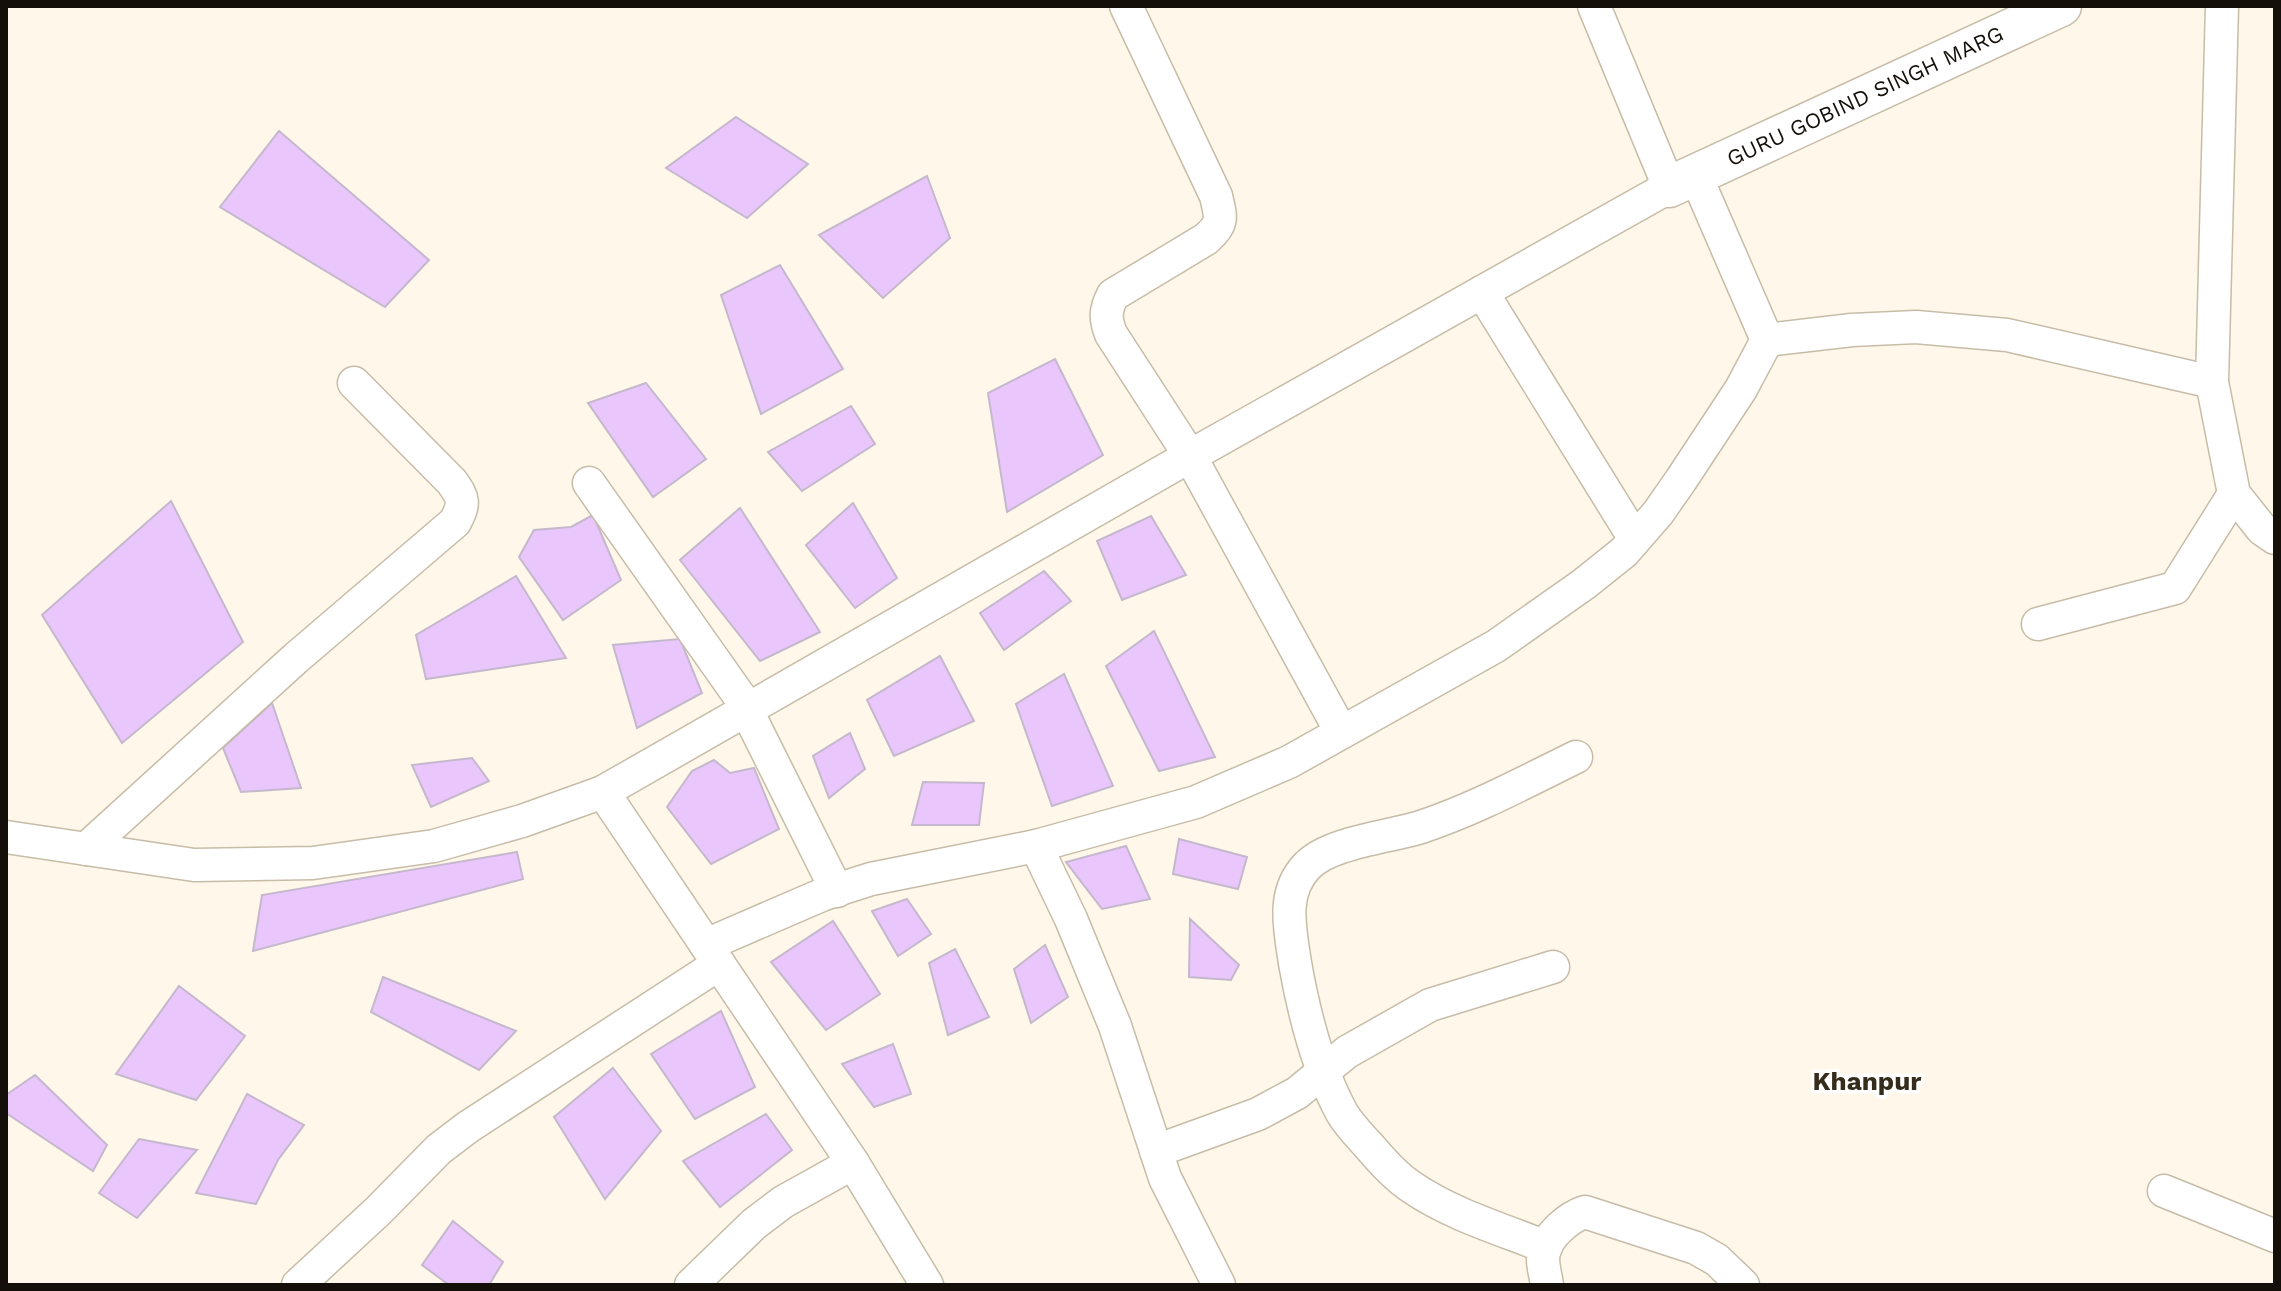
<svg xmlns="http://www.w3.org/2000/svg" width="2281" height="1291" viewBox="0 0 2281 1291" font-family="'Work Sans',sans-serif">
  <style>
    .building { fill: #e9c7fd; stroke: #c5b8cc; stroke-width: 2 }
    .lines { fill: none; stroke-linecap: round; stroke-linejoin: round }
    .minor-casing { stroke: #c7bca7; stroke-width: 35 }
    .tertiary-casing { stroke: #c7bca7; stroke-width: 43 }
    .minor { stroke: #fff; stroke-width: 32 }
    .tertiary { stroke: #fff; stroke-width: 40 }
    .labels { text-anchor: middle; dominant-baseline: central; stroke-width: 7; stroke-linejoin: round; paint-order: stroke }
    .street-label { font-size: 22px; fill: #141009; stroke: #fff }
    .quarter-label { font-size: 26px; font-weight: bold; fill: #352c1b; stroke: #fff }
  </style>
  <rect width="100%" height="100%" fill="#fef7ea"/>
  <g class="building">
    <path d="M736 117 808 164 747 218 666 168Z"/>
    <path d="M279 131 429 260 385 307 220 207Z"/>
    <path d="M927 176 950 238 883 298 819 235Z"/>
    <path d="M780 265 843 369 761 414 721 295Z"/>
    <path d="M1055 359 1103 455 1007 512 988 393Z"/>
    <path d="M646 383 706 459 653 497 588 403Z"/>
    <path d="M851 406 875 444 802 491 768 452Z"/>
    <path d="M171 501 243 642 122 743 42 615Z"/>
    <path d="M853 503 897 578 855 608 806 545Z"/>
    <path d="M740 508 820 632 760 661 680 560Z"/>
    <path d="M593 515 621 580 563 620 519 557 534 530 571 527Z"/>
    <path d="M1151 516 1186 575 1122 600 1097 541Z"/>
    <path d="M1044 571 1071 601 1004 650 980 613Z"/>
    <path d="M516 576 566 658 426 679 416 635Z"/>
    <path d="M1154 631 1215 757 1159 771 1106 666Z"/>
    <path d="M680 639 702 693 637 728 613 645Z"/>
    <path d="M940 656 974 721 894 756 867 700Z"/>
    <path d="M1064 674 1113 786 1052 806 1016 704Z"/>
    <path d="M272 703 301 788 241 792 223 748Z"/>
    <path d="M850 733 865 769 829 798 813 756Z"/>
    <path d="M472 758 489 781 431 807 412 765Z"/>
    <path d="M714 760 730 773 754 768 779 829 711 864 667 807 692 771Z"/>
    <path d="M923 782 984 783 979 825H912Z"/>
    <path d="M1179 839 1247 857 1238 889 1173 874Z"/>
    <path d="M1126 846 1150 899 1102 909 1066 862Z"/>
    <path d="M517 852 523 879 253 951 262 895Z"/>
    <path d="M907 899 931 934 898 956 872 911Z"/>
    <path d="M1190 919 1239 965 1231 980 1189 977Z"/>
    <path d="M833 921 880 994 826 1030 771 962Z"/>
    <path d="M1045 945 1068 997 1031 1023 1014 969Z"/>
    <path d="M955 949 989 1017 948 1035 929 963Z"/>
    <path d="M383 977 516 1031 479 1070 371 1012Z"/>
    <path d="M179 986 245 1036 196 1100 116 1074Z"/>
    <path d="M721 1011 755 1087 695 1119 651 1054Z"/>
    <path d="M893 1044 911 1094 874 1107 842 1064Z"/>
    <path d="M613 1068 661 1131 605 1199 554 1117Z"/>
    <path d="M35 1075 107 1145 93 1171 6 1113V1095Z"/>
    <path d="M247 1094 304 1125 278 1160 256 1204 196 1193Z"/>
    <path d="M766 1114 792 1150 720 1207 683 1161Z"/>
    <path d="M139 1139 197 1150 137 1218 99 1193Z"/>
    <path d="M453 1221 503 1262 489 1285H449L422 1265Z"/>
  </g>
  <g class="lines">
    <defs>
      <g id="minor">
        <path d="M1126 6 1216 196C1221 218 1224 223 1206 239L1113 295C1105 310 1105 319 1111 334L1190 456 1333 717"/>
        <path d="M2222 6 2212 382 2234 494 2262 529 2275 538"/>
        <path d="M1482 292 1635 539"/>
        <path d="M1767 340 1852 330 1916 327 2007 335 2212 382"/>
        <path d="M589 483 740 697 837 891"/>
        <path d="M2038 624 2175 588 2234 494"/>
        <path d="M603 792 853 1163 927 1285"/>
        <path d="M6 837 194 865 313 863 434 846 522 821 603 792 1190 456 1669 187 1594 6"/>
        <path d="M1036 846 1071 919 1115 1026 1165 1178 1219 1285"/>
        <path d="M86 849 296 658 455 522C465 503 464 499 452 482L354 383"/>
        <path d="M706 945 824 894 871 879 1036 846 1196 802 1289 762 1496 646 1584 584 1624 552 1658 513 1681 480 1741 389 1767 340 1695 174"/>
        <path d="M1156 1151 1258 1114 1297 1093 1347 1052 1430 1005 1553 967"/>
        <path d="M2164 1191 2275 1236"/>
        <path d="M1546 1247C1501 1229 1453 1215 1413 1188 1396 1177 1382 1161 1369 1146 1360 1136 1349 1125 1342 1113 1317 1067 1304 1014 1295 963 1290 929 1281 893 1307 866 1330 842 1390 837 1421 827 1475 809 1525 782 1576 757"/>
        <path d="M298 1285 378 1211 439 1149 468 1127 719 964"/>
        <path d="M691 1285 754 1224 783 1202 853 1163"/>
        <path d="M1547 1285C1546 1275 1541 1263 1544 1252 1548 1235 1569 1217 1585 1212L1696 1248 1717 1260 1743 1285"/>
      </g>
      <path id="tertiary" d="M1669 187 2061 6"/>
    </defs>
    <use href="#minor" class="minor-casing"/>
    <use href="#tertiary" class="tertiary-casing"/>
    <use href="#minor" class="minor"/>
    <use href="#tertiary" class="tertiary"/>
  </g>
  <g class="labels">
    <g class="street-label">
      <text transform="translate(1865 96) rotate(-25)">GURU GOBIND SINGH MARG</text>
    </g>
    <g class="quarter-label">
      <text x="1867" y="1081">Khanpur</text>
    </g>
  </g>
  <rect width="2281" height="1291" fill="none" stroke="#141009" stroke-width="16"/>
</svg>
